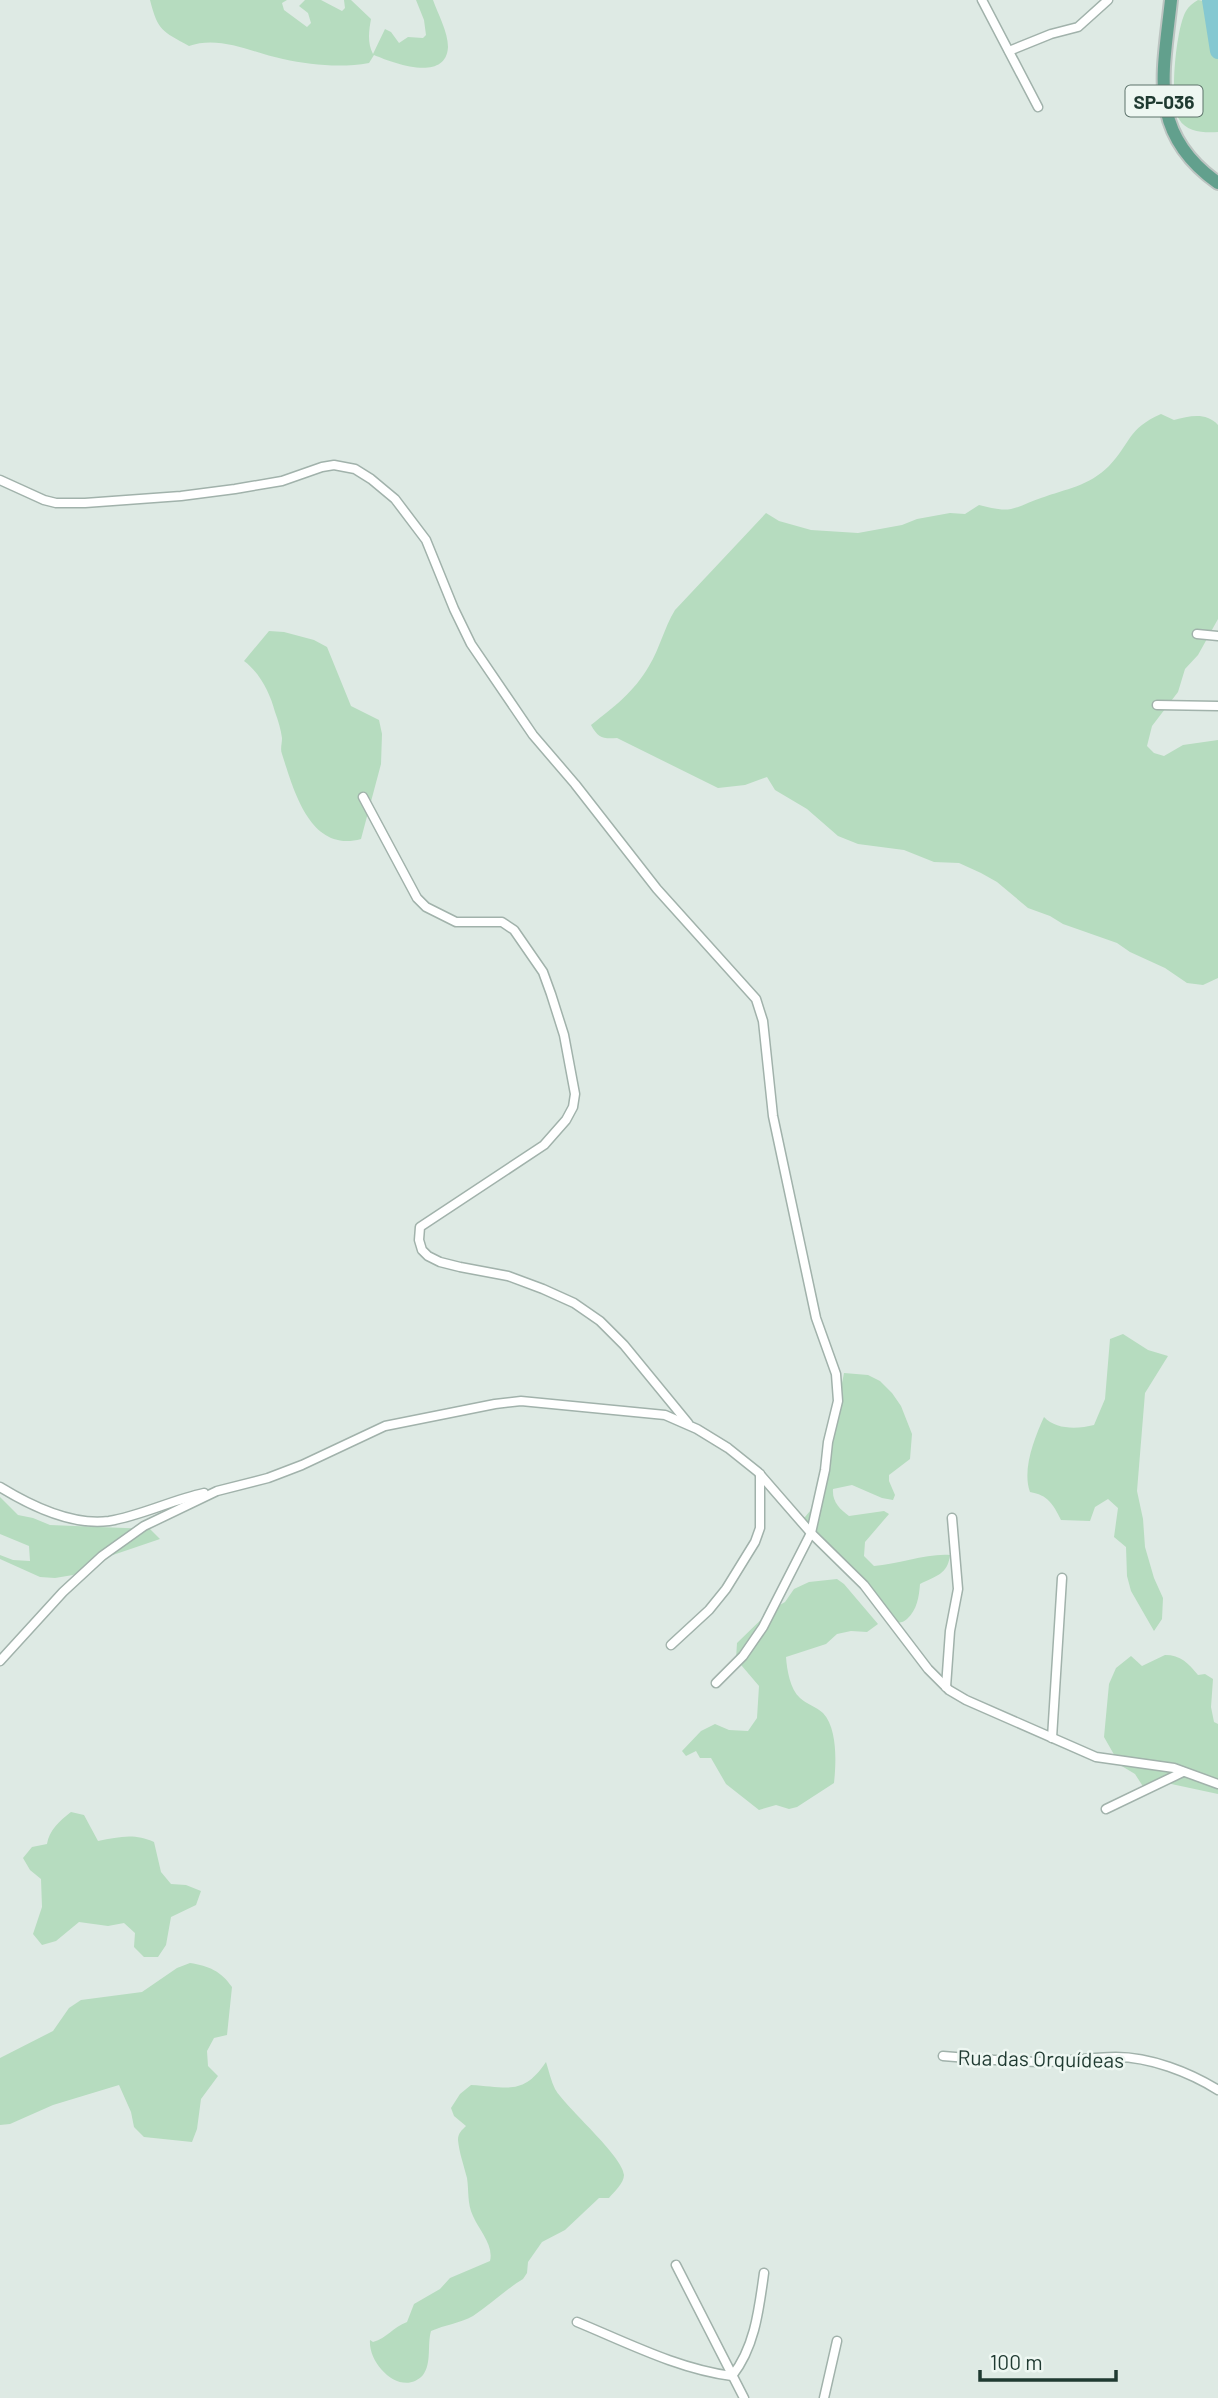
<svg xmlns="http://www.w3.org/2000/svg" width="1218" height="2398" viewBox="0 0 1218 2398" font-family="Barlow,sans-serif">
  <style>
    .green { fill: #b6dcbf }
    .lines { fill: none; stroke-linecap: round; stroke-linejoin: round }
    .river { stroke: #85c8d1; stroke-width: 16 }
    .street-casing { stroke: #a1b2ab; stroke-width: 11 }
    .primary-casing { stroke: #bcc4c1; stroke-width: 16 }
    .street { stroke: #fff; stroke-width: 8 }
    .primary { stroke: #62a08d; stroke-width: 12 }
    .labels { text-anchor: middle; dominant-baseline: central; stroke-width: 5; stroke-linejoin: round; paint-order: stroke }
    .shield { fill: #eef7f2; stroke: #5d736b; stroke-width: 2 }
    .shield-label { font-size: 19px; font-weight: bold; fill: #1f3a31 }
    .street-label { font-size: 21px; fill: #1f3a31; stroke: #eef7f2 }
  </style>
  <rect width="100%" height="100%" fill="#deeae4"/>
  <g class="green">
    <path d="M150 0H287L282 3 284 10 307 27 311 23 308 13 299 6 305 0H321L342 11 345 8 344 0H351L371 19C369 30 367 43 373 54L385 29 391 32 399 43 408 37 423 38 426 35 424 20 416 0H433C438 14 448 32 448 47 446 83 393 63 374 55L369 63C341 68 311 65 283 59 253 53 220 35 189 46 162 31 158 31 150 0Z"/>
    <path d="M1198 0 1210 2 1218 9V132C1204 133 1186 132 1179 119 1169 101 1176 28 1186 11 1189 6 1193 3 1198 0Z"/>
    <path d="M1161 414 1174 420C1190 416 1206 412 1218 425V619L1198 655 1185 669 1178 692 1152 726 1147 746 1154 753 1164 756 1183 745 1218 740V978L1203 985 1187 983 1165 968 1130 952 1117 943 1063 924 1050 916 1028 908 997 882 981 873 959 863 934 862 904 850 858 844 838 836 807 809 775 790 767 777 745 785 718 788 617 738C603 739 598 738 591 725 614 707 634 692 649 666 660 648 664 628 675 610L766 513 779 521 811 530 858 533 902 525 917 519 950 513 965 514 979 505C989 507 1000 511 1011 509 1021 507 1031 501 1041 498 1066 489 1089 486 1109 466 1131 443 1127 429 1161 414Z"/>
    <path d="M269 631 284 632 314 640 327 647 351 706 379 720 382 734 381 764 361 839C310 853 294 791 282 754 280 749 282 744 282 738 281 730 278 720 275 712 270 693 260 673 244 661Z"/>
    <path d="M1123 1334 1148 1350 1168 1356 1145 1393 1137 1491 1143 1519 1145 1547 1154 1578 1163 1598 1162 1619 1154 1631 1131 1591 1127 1576 1126 1547 1114 1537 1118 1508 1108 1499 1095 1507 1090 1521 1061 1520C1053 1504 1048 1495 1030 1492 1022 1470 1034 1439 1044 1417 1056 1430 1078 1429 1094 1425L1105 1399 1110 1339Z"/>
    <path d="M844 1373 868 1375 880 1381 892 1393 901 1406 912 1434 910 1459 889 1475V1481L895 1495 893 1500 882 1498 852 1485 833 1489C832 1502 840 1509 849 1516L884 1511 889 1514 865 1542 864 1556 874 1566C898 1564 929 1553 950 1555 948 1574 936 1576 920 1584 919 1597 917 1610 907 1619 889 1636 861 1586 850 1574 832 1555 809 1542 797 1519L805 1517 810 1511 819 1488V1476L833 1429Z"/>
    <path d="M0 1497 18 1515 33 1518 50 1525 150 1529 160 1539 107 1557 73 1575 55 1578 40 1577 0 1559V1555L13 1560 30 1561 29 1546 0 1534Z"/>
    <path d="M837 1579 844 1584 878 1624 867 1632 851 1631 837 1634 826 1644 786 1657C787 1670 790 1689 800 1698 806 1704 817 1707 823 1713 838 1729 836 1764 834 1783L797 1807 789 1809 776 1805 759 1810 726 1784 711 1758H700L696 1751 686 1756 682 1751 701 1731 715 1724 729 1730 748 1731 757 1718 759 1686 736 1659 737 1643 771 1610 785 1602 794 1589 809 1582Z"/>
    <path d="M1165 1655C1181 1655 1188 1663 1198 1675L1205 1674 1213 1679 1211 1707 1214 1722 1218 1724V1794L1162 1782 1144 1788 1135 1774 1120 1765 1104 1737 1109 1684 1116 1668 1131 1656 1142 1666Z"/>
    <path d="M71 1812 84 1815 98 1841C119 1837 134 1833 154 1842L161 1872 171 1884 186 1885 201 1891 196 1905 171 1917 166 1945 158 1957H144L134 1947 135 1933 124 1923 108 1926 79 1922 56 1941 42 1945 33 1934 42 1907 41 1879 30 1870 23 1858 32 1847 47 1844C49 1831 59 1821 71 1812Z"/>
    <path d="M190 1963C209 1966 221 1971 232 1987L227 2035 214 2038 207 2051 208 2066 218 2076 201 2099 197 2129 192 2142 144 2137 134 2127 131 2112 119 2085 53 2105 10 2124 0 2125V2058L53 2031 69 2008 81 2000 142 1992 177 1968Z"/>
    <path d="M546 2062C549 2071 551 2081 555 2089 566 2108 623 2156 624 2175 624 2183 614 2192 609 2198H599L565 2230 542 2242 528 2262 527 2273 523 2279C505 2290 490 2305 473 2316 460 2323 445 2325 431 2331 427 2345 432 2363 423 2375 402 2398 368 2365 370 2340L373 2342C387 2338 393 2327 407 2322L414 2304 440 2289 450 2278 490 2261C494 2245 479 2230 473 2216 467 2203 469 2191 467 2178 464 2166 459 2152 458 2140 458 2133 462 2130 466 2126L454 2116 451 2108 460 2094 471 2085C508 2087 523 2096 546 2062Z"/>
  </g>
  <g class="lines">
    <path class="river" d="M1210 0 1218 51"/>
    <defs>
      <g id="street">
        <path d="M982 0 1038 107"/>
        <path d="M1009 51 1051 34 1078 27 1108 0"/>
        <path d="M0 480 44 500 56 503H85L181 496 235 489 282 481 322 467 334 465 355 469 371 479 395 499 426 540 454 609 471 644 533 735 575 784 657 889 756 999 763 1021 773 1116 816 1318 836 1374 838 1401 828 1442 825 1470 811 1533 763 1627 743 1656 716 1683"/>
        <path d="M1197 634 1218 636"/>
        <path d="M1157 705 1218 706"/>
        <path d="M363 797 417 898 426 907 456 922H502L514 930 543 972 551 994 564 1035 575 1094 573 1107 566 1120 544 1145 420 1227 419 1240 422 1250 428 1256 440 1262 460 1267 508 1276 543 1289 574 1303 600 1321 624 1345 688 1423"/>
        <path d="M0 1487C31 1506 72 1526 109 1521 140 1516 172 1500 204 1493"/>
        <path d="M671 1645 709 1610 726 1589 755 1542 760 1528V1474"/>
        <path d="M0 1661 63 1592 102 1556 144 1526 217 1491 268 1478 302 1465 385 1426 495 1404 521 1401 665 1415 697 1429 728 1448 758 1472 811 1533 864 1585 928 1669 949 1690 966 1700 1096 1757 1174 1768 1218 1784"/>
        <path d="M946 1687 950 1631 958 1589 952 1518"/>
        <path d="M1052 1738 1062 1578"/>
        <path d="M1106 1809 1183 1772"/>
        <path d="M943 2056C977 2059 1011 2062 1046 2062 1069 2061 1092 2057 1116 2057 1150 2057 1189 2072 1218 2090"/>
        <path d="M676 2265 744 2398"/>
        <path d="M577 2322C628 2343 678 2369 732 2376 755 2347 759 2309 764 2273"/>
        <path d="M824 2398 837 2341"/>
      </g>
      <path id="primary" d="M1171 0C1163 75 1147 133 1218 183"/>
    </defs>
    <use href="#street" class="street-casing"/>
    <use href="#primary" class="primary-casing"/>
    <use href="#street" class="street"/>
    <use href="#primary" class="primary"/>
  </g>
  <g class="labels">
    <rect class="shield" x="1125.5" y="85.5" width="77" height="31" rx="5"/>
    <g class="shield-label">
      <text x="1164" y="101">SP-036</text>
    </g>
    <g class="street-label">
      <text transform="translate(1041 2058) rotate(1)">Rua das Orquídeas</text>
    </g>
  </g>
  <path d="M980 2370v10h136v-10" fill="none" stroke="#1f3a31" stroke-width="3.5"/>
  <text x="990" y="2370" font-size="21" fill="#1f3a31" stroke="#eef7f2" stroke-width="5" paint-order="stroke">100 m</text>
</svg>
